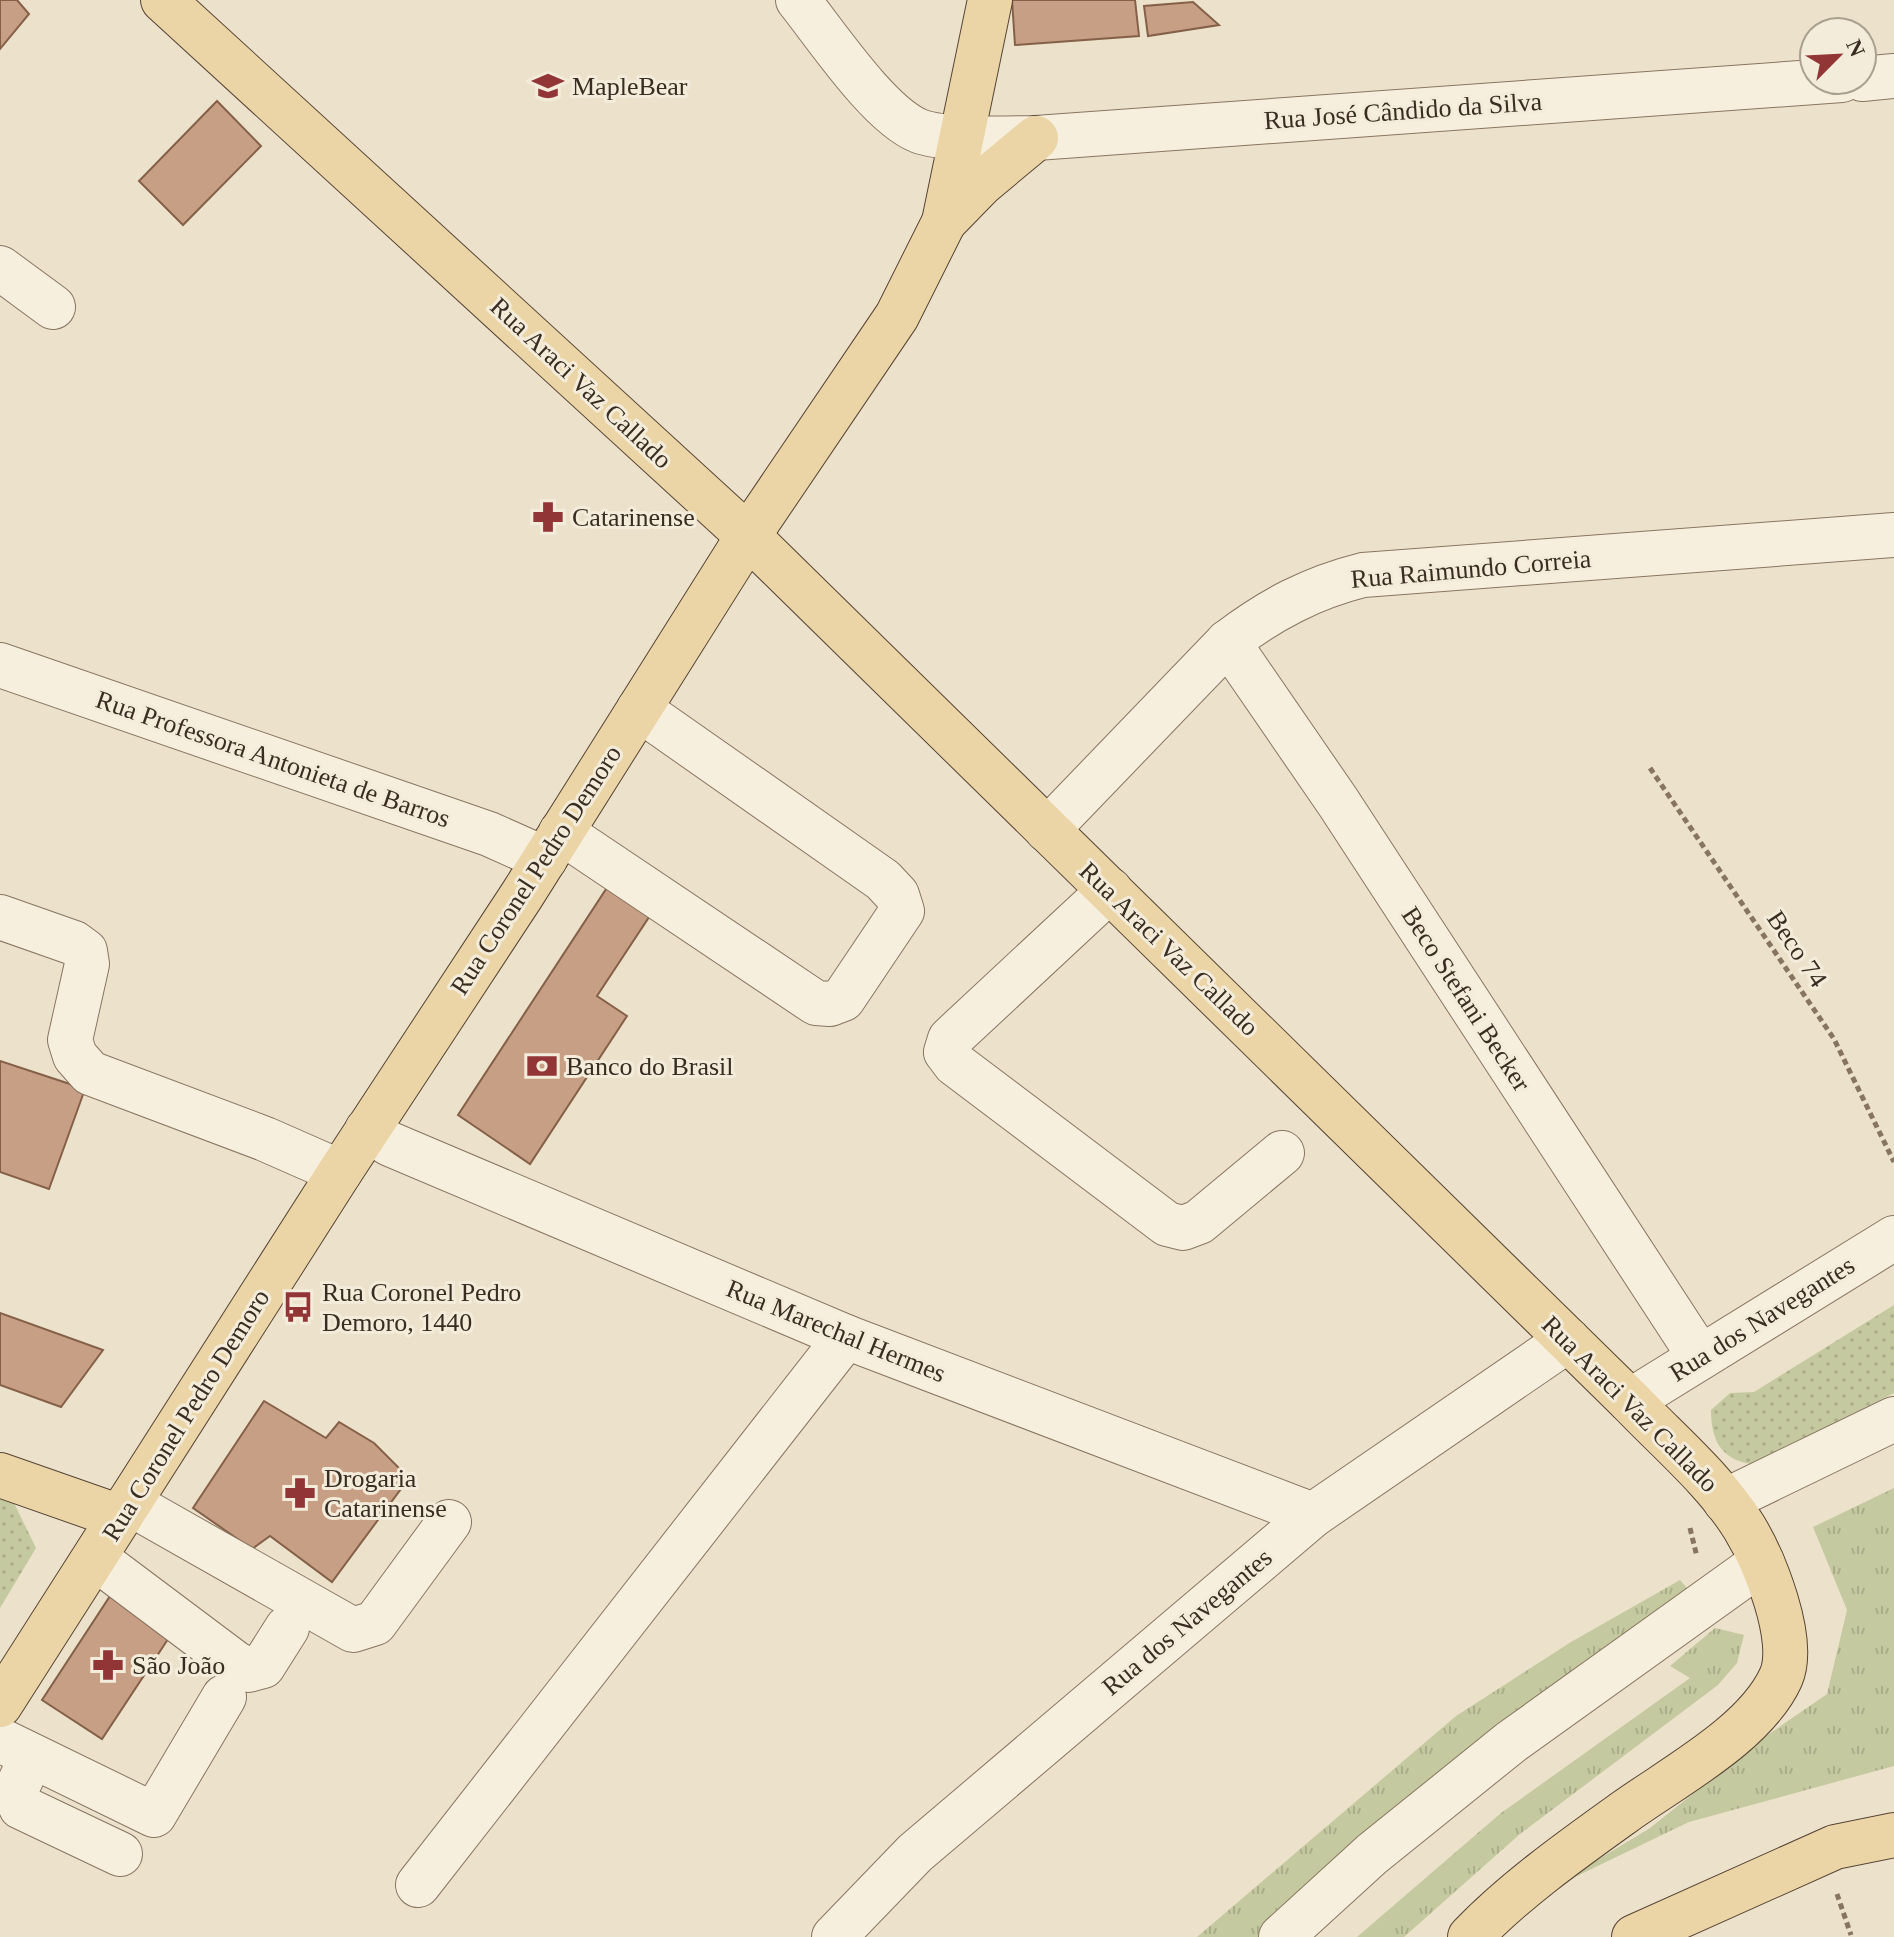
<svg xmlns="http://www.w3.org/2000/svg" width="1894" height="1937" viewBox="0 0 1894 1937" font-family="Georgia,serif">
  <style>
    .grass { fill: url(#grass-tufts) }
    .park { fill: url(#park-dots) }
    .building { fill: #c79f84; stroke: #856048; stroke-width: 2 }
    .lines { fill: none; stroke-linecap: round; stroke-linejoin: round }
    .minor-casing { stroke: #887560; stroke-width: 46 }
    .major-casing { stroke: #564434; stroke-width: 46 }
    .path { stroke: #887560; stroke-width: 5; stroke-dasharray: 6 4; stroke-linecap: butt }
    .minor { stroke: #f7efde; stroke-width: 44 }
    .major { stroke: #ebd5a7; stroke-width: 44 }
    .labels { text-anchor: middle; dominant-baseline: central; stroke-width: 6; stroke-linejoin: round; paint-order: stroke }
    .poi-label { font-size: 26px; fill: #392d22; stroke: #f4ecda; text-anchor: start }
    .street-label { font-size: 26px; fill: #392d22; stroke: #f4ecda }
  </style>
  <defs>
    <pattern id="grass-tufts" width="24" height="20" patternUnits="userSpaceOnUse" patternTransform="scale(2)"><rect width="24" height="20" fill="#c5c99f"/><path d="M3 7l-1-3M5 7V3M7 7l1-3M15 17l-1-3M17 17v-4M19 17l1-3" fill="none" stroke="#aaad89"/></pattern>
    <pattern id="park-dots" width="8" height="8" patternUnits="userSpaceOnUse" patternTransform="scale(2)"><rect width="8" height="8" fill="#c5c99f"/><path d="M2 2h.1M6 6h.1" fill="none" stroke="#aaad89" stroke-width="1.8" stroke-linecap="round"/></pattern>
  </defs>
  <rect width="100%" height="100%" fill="#ece2cb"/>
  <g class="grass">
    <path d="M1894 1488V1766L1689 1822 1548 1890 1650 1828 1759 1741 1827 1694 1847 1610 1813 1527Z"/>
    <path d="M1680 1580 1687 1588V1599L1371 1831 1259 1937H1197L1456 1716 1571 1642Z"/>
    <path d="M1715 1628 1744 1635 1737 1663 1718 1685 1520 1834 1404 1937H1357L1501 1813 1690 1678 1670 1666Z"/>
  </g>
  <g class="park">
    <path d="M1894 1305V1393L1751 1464C1720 1459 1711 1439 1711 1410L1730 1393 1754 1392Z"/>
    <path d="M0 1498 14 1503 36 1548 0 1608Z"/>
  </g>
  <g class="building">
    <path d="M0 0H17L29 14 0 49Z"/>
    <path d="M1012 0H1135L1139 36 1015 45Z"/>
    <path d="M1193 2 1219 25 1148 36 1144 6Z"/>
    <path d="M217 101 261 146 183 225 139 181Z"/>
    <path d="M614 877 657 905 597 996 627 1016 530 1164 458 1115Z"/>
    <path d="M0 1061 85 1089 49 1189 0 1172Z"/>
    <path d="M0 1313 103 1350 61 1407 0 1385Z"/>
    <path d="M264 1401 326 1438 339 1422 374 1443 409 1478 332 1582 270 1536 252 1549 193 1508Z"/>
    <path d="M114 1590 174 1630 102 1739 42 1700Z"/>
  </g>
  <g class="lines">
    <defs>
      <g id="minor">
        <path d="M798 0C826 35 879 115 919 131 945 141 1006 138 1036 138L1842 80"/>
        <path d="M1862 79 1894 76"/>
        <path d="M0 268 53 307"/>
        <path d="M1228 642 1338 802 1700 1357"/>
        <path d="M0 665 489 834 545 859"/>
        <path d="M1047 830 1228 642C1270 610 1311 588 1363 575L1894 535"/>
        <path d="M561 832 816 1003 830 1004 843 999 902 911 897 895 883 880 639 709"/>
        <path d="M1110 890 950 1039 946 1052 955 1064 1167 1224 1183 1228 1199 1222 1282 1153"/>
        <path d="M0 917 74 943 85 951 87 964 70 1040 75 1056 90 1073 265 1139 340 1172"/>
        <path d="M367 1130 390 1144 846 1337 1313 1515"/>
        <path d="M1630 1401 1894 1238"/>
        <path d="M1725 1501 1894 1419"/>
        <path d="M129 1503 353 1630 375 1623 449 1522"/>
        <path d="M95 1558 235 1663 248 1670 263 1666 287 1628"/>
        <path d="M0 1740 154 1815 224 1697"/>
        <path d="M32 1756 15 1792 21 1807 120 1854"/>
        <path d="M418 1885 846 1337"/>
        <path d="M834 1937 915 1853 1313 1515 1568 1340"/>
        <path d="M1281 1937 1372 1854 1511 1742 1762 1562"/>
      </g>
      <g id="major">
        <path d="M163 0 748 536 1630 1401C1668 1441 1715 1480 1744 1527 1764 1560 1797 1640 1781 1677 1756 1733 1675 1776 1626 1811 1573 1849 1515 1890 1470 1937"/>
        <path d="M944 222 982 183 1036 138"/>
        <path d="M0 1475 120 1517"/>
        <path d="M0 1705 340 1172 522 895 748 536 897 316 944 222 990 0"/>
        <path d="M1634 1937 1835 1847 1894 1835"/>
      </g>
    </defs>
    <use href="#minor" class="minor-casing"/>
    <use href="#major" class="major-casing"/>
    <g class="path">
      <path d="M1650 768 1834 1039 1894 1162"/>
      <path d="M1690 1528 1697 1557"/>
      <path d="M1837 1894 1851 1935"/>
    </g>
    <use href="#minor" class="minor"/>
    <use href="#major" class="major"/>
  </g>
  <defs>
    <symbol id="school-bare" viewBox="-9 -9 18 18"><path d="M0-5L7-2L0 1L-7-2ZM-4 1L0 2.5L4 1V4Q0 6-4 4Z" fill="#923537" stroke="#f4ecda" stroke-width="2.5" paint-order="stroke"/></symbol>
    <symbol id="pharmacy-bare" viewBox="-9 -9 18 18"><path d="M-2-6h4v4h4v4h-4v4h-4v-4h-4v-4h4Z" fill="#923537" stroke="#f4ecda" stroke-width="2.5" paint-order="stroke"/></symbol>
    <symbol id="bank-bare" viewBox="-9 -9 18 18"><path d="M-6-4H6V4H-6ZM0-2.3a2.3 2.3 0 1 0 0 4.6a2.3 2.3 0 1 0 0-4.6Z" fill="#923537" stroke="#f4ecda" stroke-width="2.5" paint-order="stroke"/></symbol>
    <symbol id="bus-bare" viewBox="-9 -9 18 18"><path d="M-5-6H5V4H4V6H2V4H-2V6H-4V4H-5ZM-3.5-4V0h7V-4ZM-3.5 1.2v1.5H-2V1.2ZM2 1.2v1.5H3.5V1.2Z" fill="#923537" stroke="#f4ecda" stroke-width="2.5" paint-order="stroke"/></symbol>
  </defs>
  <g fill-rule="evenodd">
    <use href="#school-bare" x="526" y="64" width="44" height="44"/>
    <use href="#pharmacy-bare" x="526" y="495" width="44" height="44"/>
    <use href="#bank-bare" x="520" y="1044" width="44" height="44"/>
    <use href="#bus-bare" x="276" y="1285" width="44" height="44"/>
    <use href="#pharmacy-bare" x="278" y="1471" width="44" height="44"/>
    <use href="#pharmacy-bare" x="86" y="1643" width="44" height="44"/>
  </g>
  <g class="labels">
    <g class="poi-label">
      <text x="572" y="86">MapleBear</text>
      <text x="572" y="517">Catarinense</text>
      <text x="566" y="1066">Banco do Brasil</text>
      <text x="322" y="1292">Rua Coronel Pedro<tspan x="322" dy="30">Demoro, 1440</tspan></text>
      <text x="324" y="1478">Drogaria<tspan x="324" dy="30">Catarinense</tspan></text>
      <text x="132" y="1665">São João</text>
    </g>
    <g class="street-label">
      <text transform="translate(1403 111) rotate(-4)">Rua José Cândido da Silva</text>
      <text transform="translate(581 383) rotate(43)">Rua Araci Vaz Callado</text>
      <text transform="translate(1471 569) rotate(-5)">Rua Raimundo Correia</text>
      <text transform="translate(273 759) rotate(19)">Rua Professora Antonieta de Barros</text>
      <text transform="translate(536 870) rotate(-57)">Rua Coronel Pedro Demoro</text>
      <text transform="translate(1169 949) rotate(44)">Rua Araci Vaz Callado</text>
      <text transform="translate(1797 949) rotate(56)">Beco 74</text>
      <text transform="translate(1466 999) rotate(57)">Beco Stefani Becker</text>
      <text transform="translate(1762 1319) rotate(-32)">Rua dos Navegantes</text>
      <text transform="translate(836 1331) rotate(22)">Rua Marechal Hermes</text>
      <text transform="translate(1630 1404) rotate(45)">Rua Araci Vaz Callado</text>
      <text transform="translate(186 1415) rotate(-58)">Rua Coronel Pedro Demoro</text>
      <text transform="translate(1187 1622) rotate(-40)">Rua dos Navegantes</text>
    </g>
  </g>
  <g transform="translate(1838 56) rotate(66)"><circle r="38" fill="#f4ecda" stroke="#a9a090" stroke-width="2"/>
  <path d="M0-6L14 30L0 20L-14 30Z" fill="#923537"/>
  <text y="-12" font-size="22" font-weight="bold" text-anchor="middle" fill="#392d22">N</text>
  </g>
</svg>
